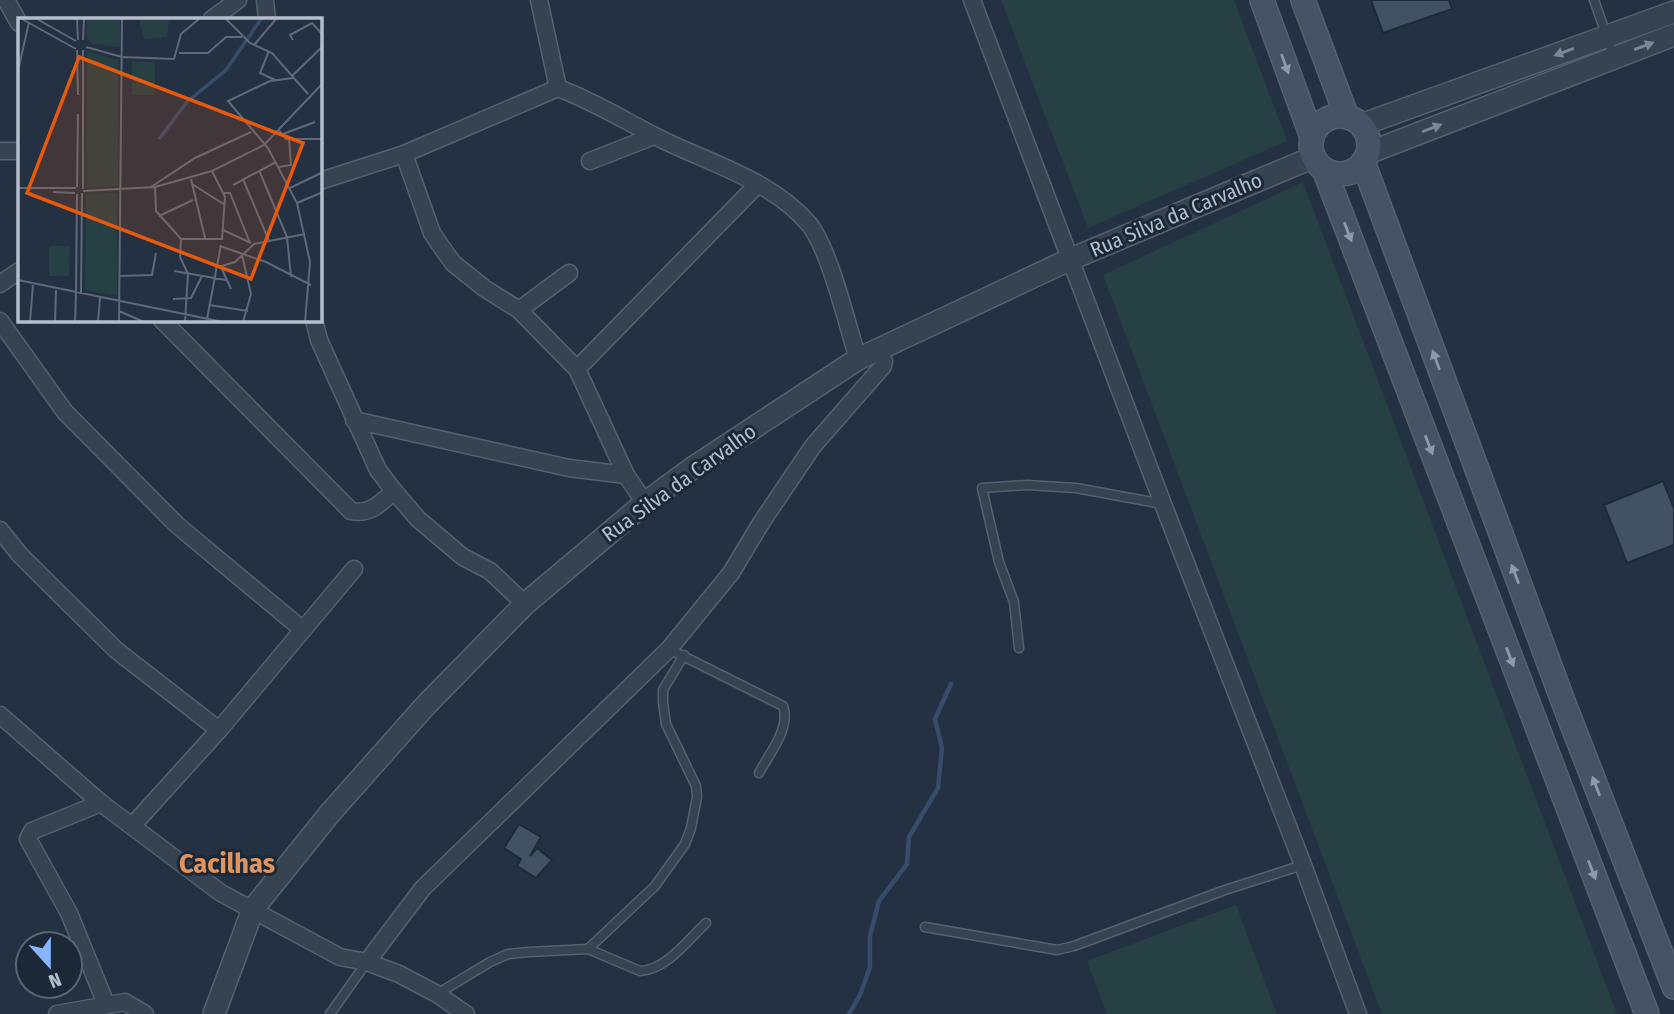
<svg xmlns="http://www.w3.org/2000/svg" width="1674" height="1014" viewBox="0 0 1674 1014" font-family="'Fira Sans Condensed',sans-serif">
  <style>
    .green { fill: #264043 }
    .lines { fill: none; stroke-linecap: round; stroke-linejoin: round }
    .stream { stroke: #364c6a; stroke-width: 4.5 }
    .building { fill: #425164; stroke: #1f2a38; stroke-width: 2 }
    .service-casing { stroke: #56616f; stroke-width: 11 }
    .minor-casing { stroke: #56616f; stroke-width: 19 }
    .tertiary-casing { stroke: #56616f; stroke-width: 24 }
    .secondary-casing { stroke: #56616f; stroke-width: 26 }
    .service { stroke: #384351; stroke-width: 8 }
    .minor { stroke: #384351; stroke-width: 16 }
    .tertiary { stroke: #384351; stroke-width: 21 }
    .secondary { stroke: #465265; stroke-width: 23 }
    .oneway { fill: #7d8795 }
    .oneway2 { fill: #8e98a8 }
    .labels { text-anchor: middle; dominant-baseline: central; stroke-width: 6; stroke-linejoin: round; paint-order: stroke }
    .street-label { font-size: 21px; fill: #b5becc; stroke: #1d2836 }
    .district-label { font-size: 28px; font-weight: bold; fill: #dd945f; stroke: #1d2836 }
    .inset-river { fill: none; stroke: #364c6a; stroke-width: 3.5 }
    .inset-road { fill: none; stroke: #5e6979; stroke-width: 2 }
    .view { fill: #e8590c; fill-opacity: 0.15; stroke: #e8590c; stroke-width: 3.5 }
    .inset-edge { fill: none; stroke: #b5becc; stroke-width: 3.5 }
  </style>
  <rect width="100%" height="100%" fill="#243142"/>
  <g class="green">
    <path d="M1001 0H1234L1287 141 1088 228Z"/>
    <path d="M1303 182 1617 1014H1382L1103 275Z"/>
    <path d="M1236 905 1277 1014H1107L1087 961Z"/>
  </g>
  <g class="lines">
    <path class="stream" d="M849 1014 860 995 870 967V936L879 901 907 864 909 837 938 788 942 748 935 719 951 684"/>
  </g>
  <g class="building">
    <path d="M1371 0H1449L1452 9 1383 33Z"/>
    <path d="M1663 481 1674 508V545L1627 563 1604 505Z"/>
    <path d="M519 824 541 837 530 856 537 848 552 860 536 878 517 866 521 859 504 848Z"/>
  </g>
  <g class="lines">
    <defs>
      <g id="service">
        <path d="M1594 0 1614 57"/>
        <path d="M1019 648 1014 602 999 562 982 488 1027 485 1076 488 1163 504"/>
        <path d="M669 649 783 706C791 728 769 754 759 773"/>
        <path d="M925 927 1057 950 1074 946 1225 890 1303 865"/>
        <path d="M588 949 655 886 685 844 691 828 697 797 696 786 666 724 663 703V690L684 655"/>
        <path d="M437 994 490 962 508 954 529 952 588 949 640 971C666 970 687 941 706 923"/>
        <path d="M330 1014 367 962"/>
      </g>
      <g id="minor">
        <path d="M6 0 19 23"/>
        <path d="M265 0 267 19"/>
        <path d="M539 0 558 88"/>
        <path d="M972 0 1163 504 1303 865 1358 1014"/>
        <path d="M212 19 238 0"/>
        <path d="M0 151H19"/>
        <path d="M404 154 432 233 445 252 453 263 484 288 519 310 577 369 626 475 645 503"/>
        <path d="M590 161 654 136"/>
        <path d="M320 181 404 154 558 88C593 101 620 118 653 135 704 162 770 178 809 224 830 250 847 325 858 359"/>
        <path d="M0 284 19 271"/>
        <path d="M519 310 569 273"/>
        <path d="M162 320 351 511C370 515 381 503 394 491"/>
        <path d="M314 320 319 340 378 470 394 491 418 519 463 557 490 571 525 604"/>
        <path d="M0 321 65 412 177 525 303 630"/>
        <path d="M577 369 758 184"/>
        <path d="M354 420 569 468 626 475"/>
        <path d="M0 530 20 555 116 650 219 730"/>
        <path d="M0 715 101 803 221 893 340 957 367 962 399 974 437 994 466 1014"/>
        <path d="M101 803 32 831 28 839 69 913 106 1004"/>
        <path d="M132 826 219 730 354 569"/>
        <path d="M367 962 423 888 669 649 731 573 761 523 813 446 883 366 884 361 879 349"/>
        <path d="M57 1014 125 1002 145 1014"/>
      </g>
      <g id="tertiary">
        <path d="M1361 125 1674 12"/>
        <path d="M1368 153 1674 35"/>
        <path d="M214 1014 253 909 331 812 426 705 525 604 645 503 694 467 858 359 1071 259 1314 157"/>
      </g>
      <g id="secondary">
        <path d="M1262 0 1312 137"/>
        <path d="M1303 0 1347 117"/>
        <circle cx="1340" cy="145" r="29"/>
        <path d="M1363 162 1563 701 1674 987"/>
        <path d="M1324 169 1647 1014"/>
      </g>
    </defs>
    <use href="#service" class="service-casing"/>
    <use href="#minor" class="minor-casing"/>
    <use href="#tertiary" class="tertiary-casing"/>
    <use href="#secondary" class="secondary-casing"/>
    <use href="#service" class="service"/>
    <use href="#minor" class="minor"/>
    <use href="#tertiary" class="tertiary"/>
    <use href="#secondary" class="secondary"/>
  </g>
  <defs><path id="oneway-solid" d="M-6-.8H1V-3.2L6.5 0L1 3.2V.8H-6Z" transform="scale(1.75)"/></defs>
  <g class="oneway">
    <use href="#oneway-solid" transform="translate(1644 46) rotate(-20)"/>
    <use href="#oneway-solid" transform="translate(1564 52) rotate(160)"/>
    <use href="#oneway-solid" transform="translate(1432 128) rotate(-21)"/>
  </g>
  <g class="oneway2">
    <use href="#oneway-solid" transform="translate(1285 64) rotate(70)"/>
    <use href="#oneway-solid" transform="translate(1348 232) rotate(69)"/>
    <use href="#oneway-solid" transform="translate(1436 360) rotate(-110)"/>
    <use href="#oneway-solid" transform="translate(1429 445) rotate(69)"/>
    <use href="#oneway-solid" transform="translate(1515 574) rotate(-111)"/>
    <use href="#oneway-solid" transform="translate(1510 657) rotate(69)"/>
    <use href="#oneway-solid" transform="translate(1596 786) rotate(-111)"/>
    <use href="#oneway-solid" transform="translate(1592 870) rotate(69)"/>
  </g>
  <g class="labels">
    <g class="street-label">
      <text transform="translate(1176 215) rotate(-23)">Rua Silva da Carvalho</text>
      <text transform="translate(679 483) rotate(-36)">Rua Silva da Carvalho</text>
    </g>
    <g class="district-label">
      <text x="227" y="863">Cacilhas</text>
    </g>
  </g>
  <g transform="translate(18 18)">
    <rect width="304" height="304" fill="#243142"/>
    <path d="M69 1H102V29L74 26 69 19ZM121 1H151L149 19 126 21ZM69 33 100 42V168L68 170ZM114 43 137 44V77H114ZM99 175V278L67 272 68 176ZM31 228H52L51 258H31Z" fill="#264043"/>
    <path class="inset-river" d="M141 121 169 84 208 52 243 1"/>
    <path class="inset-road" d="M4 1 58 31M19 1 58 23M59 1 60 22M208 1 232 25 254 35 290 76M65 22 66 1M275 22 272 17 294 5 305 17M236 27 258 1M68 29 104 39 156 41 163 16 181 1M59 32 60 77M251 33 242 55 257 62M161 35H190L208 19H224M0 53 11 4M274 58 305 28M275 60 252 63 210 83 250 130 279 185 292 244 287 304M260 111 268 121H303L305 126M265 116 297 104M261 149 273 147 271 121M241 152 269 219 273 259M173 161 187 220M225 161 251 223M174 166 207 187M215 167 258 144M59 169 60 96M133 169 177 140 233 114M137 169 138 193 163 221H204L207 179 194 153M0 170H58M272 170 305 154M65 171V32M65 173 137 169 194 153 246 127 305 65M35 174 57 175M206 175H212L232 225M279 185 305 174M141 198 175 182M205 212 233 225M163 221 162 239 170 256 167 304M202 228 248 244 293 267M224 237 233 276 225 304M203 249 213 271M197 250 217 244 236 226 287 216M156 253 208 262M102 258 134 257 138 235M0 262 205 304M58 275 59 176M63 276 64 175M155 281 173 280 184 258M191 287 230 293M101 293 126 304M189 301 203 227M12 304 15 267M37 304 38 272M57 304 58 275M80 304 82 280M101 304 104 1"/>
    <path class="view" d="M61 39 285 125 233 261 9 175Z"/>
    <rect width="304" height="304" class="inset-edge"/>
  </g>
  <g transform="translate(49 965) rotate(159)"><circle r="33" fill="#1d2836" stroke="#5a6472" stroke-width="2"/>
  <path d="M0-5L12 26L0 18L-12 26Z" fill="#86b6ff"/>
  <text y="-10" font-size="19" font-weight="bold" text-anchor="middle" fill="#b5becc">N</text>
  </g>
</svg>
